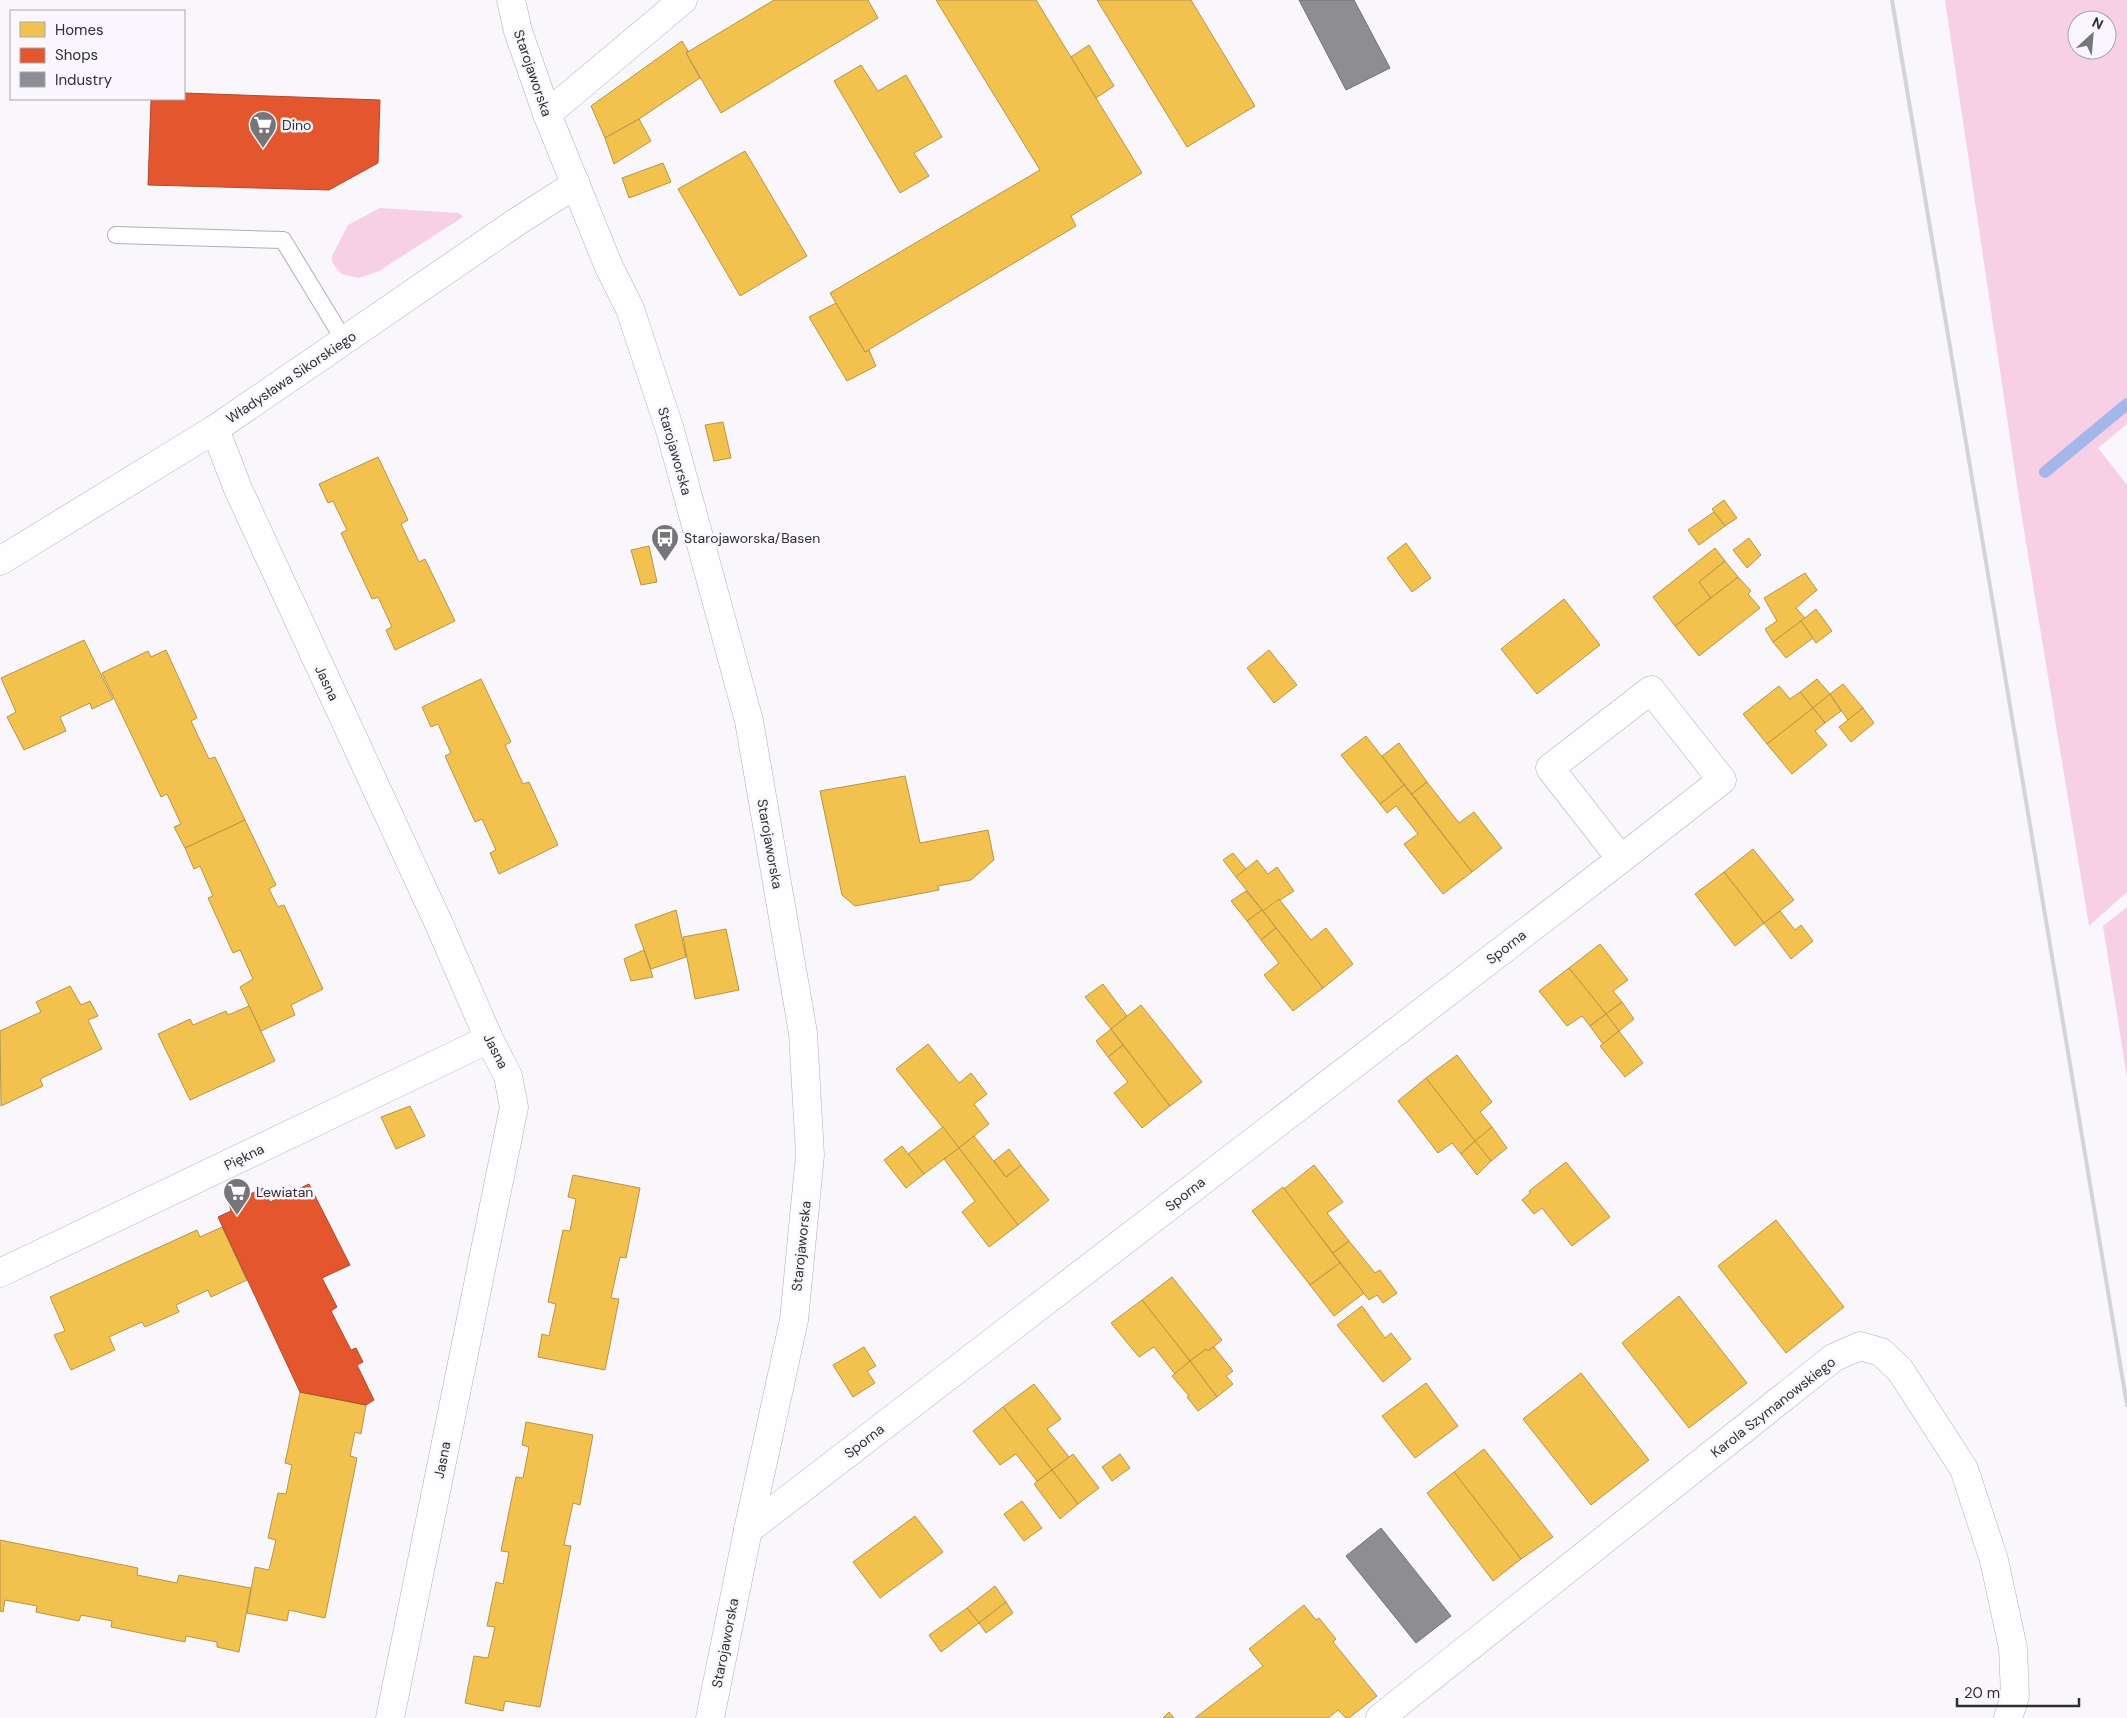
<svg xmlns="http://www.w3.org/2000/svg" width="2127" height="1718" viewBox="0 0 2127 1718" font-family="'DM Sans',sans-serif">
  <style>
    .green { fill: #f7d0e5; fill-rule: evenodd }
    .homes { fill: #f2c14e; stroke: #b89545 }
    .shops { fill: #e4572e; stroke: #ae4b2f }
    .industry { fill: #8d8d92; stroke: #717175 }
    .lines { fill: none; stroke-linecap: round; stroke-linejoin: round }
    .stream { stroke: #a4b6ea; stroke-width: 12 }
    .service-casing { stroke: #b0aeb2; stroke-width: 18 }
    .minor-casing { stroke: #b0aeb2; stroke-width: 29 }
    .tertiary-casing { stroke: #b0aeb2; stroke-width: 29 }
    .service { stroke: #fefeff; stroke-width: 16 }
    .minor { stroke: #fefeff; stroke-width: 28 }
    .tertiary { stroke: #fefeff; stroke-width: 28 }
    .rail { stroke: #d4d4d5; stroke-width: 4 }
    .labels { text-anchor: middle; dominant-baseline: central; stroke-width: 5; stroke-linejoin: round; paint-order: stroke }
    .street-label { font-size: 14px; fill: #302f31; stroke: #f9f6fd }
    .poi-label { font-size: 14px; fill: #302f31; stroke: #f9f6fd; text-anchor: start }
  </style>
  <rect width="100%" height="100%" fill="#f9f7fc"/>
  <g class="green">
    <path d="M1945 0H2127V424L2098 448 2127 485V892L2089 926 2021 512ZM2077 20H2107V50H2077Z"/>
    <path d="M380 208 459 213 463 217 379 271 359 278 341 274 332 262V256L348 225Z"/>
    <path d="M2127 907V1077L2103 926Z"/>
  </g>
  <g class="homes">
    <path d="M774 0H868L878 18 721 113 686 53Z"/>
    <path d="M936 0H1036L1142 173 1071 216 1076 226 865 352 830 293 1040 170Z"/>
    <path d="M1097 0H1191L1255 106 1187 147Z"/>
    <path d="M682 41 688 51 686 53 700 78 639 119 605 138 591 106Z"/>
    <path d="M1089 45 1114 86 1096 98 1071 57Z"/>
    <path d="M861 65 878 91 906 75 942 137 914 153 929 176 900 193 834 81Z"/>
    <path d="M639 119 651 141 614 164 605 138Z"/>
    <path d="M745 151 807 256 740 296 678 189Z"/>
    <path d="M663 163 671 182 629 198 622 178Z"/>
    <path d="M836 303 865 352 869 350 876 366 847 381 809 317Z"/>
    <path d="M723 422 731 458 714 461 705 425Z"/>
    <path d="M378 457 408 520 401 524 419 562 425 559 455 621 395 650 386 630 392 627 378 597 372 599 341 533 347 530 333 501 328 503 319 484Z"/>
    <path d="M1724 500 1737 518 1725 526 1712 509Z"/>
    <path d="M1714 512 1725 526 1699 545 1688 530Z"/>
    <path d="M1749 538 1761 555 1747 568 1733 550Z"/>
    <path d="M1406 543 1431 578 1412 592 1387 558Z"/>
    <path d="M649 546 657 582 641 585 631 550Z"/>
    <path d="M1715 548 1725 561 1699 582 1711 598 1675 626 1653 597Z"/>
    <path d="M1725 561 1738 577 1711 598 1699 582Z"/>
    <path d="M1805 573 1817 590 1796 608 1805 618 1773 642 1765 629 1777 621 1764 598Z"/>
    <path d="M1738 577 1751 591 1748 594 1760 608 1699 656 1675 626Z"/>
    <path d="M1564 599 1600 645 1537 694 1501 649Z"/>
    <path d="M1816 609 1832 631 1816 643 1801 621Z"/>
    <path d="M1801 621 1813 638 1786 658 1773 642Z"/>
    <path d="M84 640 113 699 92 709 90 703 60 717 66 731 24 750 7 717 16 712 1 678Z"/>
    <path d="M166 650 197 718 191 721 209 759 215 757 245 820 185 848 174 827 181 824 167 794 161 797 102 673 148 651 151 657Z"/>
    <path d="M1269 650 1297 685 1274 703 1247 668Z"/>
    <path d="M481 679 511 742 505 745 523 784 529 782 558 845 499 874 490 853 496 850 482 819 475 822 445 756 451 753 438 724 431 727 422 707Z"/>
    <path d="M1817 679 1830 694 1813 708 1800 692Z"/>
    <path d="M1843 684 1863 708 1848 720 1830 694Z"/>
    <path d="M1779 686 1790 699 1800 692 1813 708 1767 744 1743 714Z"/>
    <path d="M1830 694 1841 711 1825 723 1813 708Z"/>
    <path d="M1813 708 1825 723 1815 731 1827 745 1792 774 1767 744Z"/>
    <path d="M1863 708 1874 723 1851 742 1839 727Z"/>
    <path d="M1366 736 1404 785 1380 804 1341 755Z"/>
    <path d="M1399 743 1427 782 1412 794 1382 756Z"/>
    <path d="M905 776 920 843 988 830 994 860 971 880 938 886 939 890 855 906 842 895 820 791Z"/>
    <path d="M1427 782 1459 823 1474 812 1502 848 1472 872 1412 794Z"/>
    <path d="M1404 785 1472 872 1443 894 1404 844 1418 834 1396 806 1387 813 1380 804Z"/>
    <path d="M245 820 276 885 269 889 278 907 284 905 323 989 291 1005 295 1015 261 1031 240 987 253 979 240 950 233 953 208 898 213 896 200 866 194 869 185 848Z"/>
    <path d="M1753 849 1794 900 1764 923 1724 872Z"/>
    <path d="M1233 853 1246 869 1236 877 1223 860Z"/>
    <path d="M1257 860 1268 874 1277 867 1294 891 1263 911 1236 877Z"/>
    <path d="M1724 872 1764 923 1735 946 1695 894Z"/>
    <path d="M1246 891 1262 910 1247 921 1231 901Z"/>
    <path d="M1279 899 1311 940 1326 928 1353 964 1323 988 1263 911Z"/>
    <path d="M676 910 686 957 651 969 635 925Z"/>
    <path d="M1262 910 1276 928 1261 940 1247 921Z"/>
    <path d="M1780 911 1795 930 1801 925 1813 941 1791 959 1764 923Z"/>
    <path d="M1276 928 1323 988 1293 1011 1264 975 1279 963 1261 940Z"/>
    <path d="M726 929 739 990 695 999 683 937Z"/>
    <path d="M1600 944 1628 980 1613 991 1622 1002 1606 1014 1569 968Z"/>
    <path d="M644 950 653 977 631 981 624 959Z"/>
    <path d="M1569 968 1606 1014 1590 1026 1582 1016 1567 1026 1539 991Z"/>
    <path d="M1103 984 1127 1016 1111 1029 1085 997Z"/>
    <path d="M70 986 81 1005 90 1001 98 1016 88 1020 102 1049 40 1079 43 1086 1 1106 0 1031 41 1012 36 1002Z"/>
    <path d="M1622 1002 1634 1019 1619 1031 1606 1014Z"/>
    <path d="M1141 1005 1202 1082 1170 1106 1111 1029Z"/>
    <path d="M249 1006 275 1061 190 1100 158 1034 190 1019 193 1025 226 1011 228 1015Z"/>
    <path d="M1606 1014 1619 1031 1603 1044 1590 1026Z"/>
    <path d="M1111 1029 1123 1045 1108 1057 1096 1041Z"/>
    <path d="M1619 1031 1643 1063 1625 1077 1600 1046Z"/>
    <path d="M928 1044 959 1083 971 1073 987 1094 974 1104 989 1124 959 1148 896 1069Z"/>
    <path d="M1123 1045 1170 1106 1142 1128 1114 1093 1128 1082 1108 1057Z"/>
    <path d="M1457 1055 1492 1102 1480 1112 1492 1127 1475 1141 1426 1078Z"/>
    <path d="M1426 1078 1475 1141 1461 1154 1452 1143 1438 1153 1398 1101Z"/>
    <path d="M410 1106 425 1136 396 1149 381 1117Z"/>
    <path d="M943 1127 959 1148 924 1174 908 1154Z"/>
    <path d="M1492 1127 1507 1148 1491 1161 1475 1141Z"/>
    <path d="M974 1136 1006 1177 1021 1165 1049 1200 1018 1225 959 1148Z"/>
    <path d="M1475 1141 1491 1161 1477 1175 1461 1154Z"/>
    <path d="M902 1146 924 1174 906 1188 884 1160Z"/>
    <path d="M959 1148 1018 1225 989 1247 962 1212 975 1201 944 1159Z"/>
    <path d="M1009 1149 1021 1165 1006 1177 994 1161Z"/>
    <path d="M1566 1162 1610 1217 1572 1246 1542 1208 1534 1214 1522 1200 1530 1193 1529 1191Z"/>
    <path d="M1314 1165 1343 1202 1327 1213 1349 1241 1333 1253 1284 1189Z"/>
    <path d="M573 1175 640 1188 626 1258 620 1257 611 1298 619 1299 605 1370 538 1357 542 1334 549 1336 556 1304 548 1302 563 1230 570 1231 576 1199 568 1197Z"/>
    <path d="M1283 1187 1340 1263 1310 1285 1252 1211Z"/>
    <path d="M1776 1220 1844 1307 1786 1353 1718 1266Z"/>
    <path d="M222 1227 247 1280 211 1297 208 1290 176 1305 179 1312 145 1327 142 1322 109 1337 115 1350 71 1370 54 1335 65 1331 50 1297 197 1230 200 1237Z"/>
    <path d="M1349 1241 1375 1273 1380 1270 1397 1293 1383 1303 1377 1295 1369 1300 1333 1253Z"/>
    <path d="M1340 1263 1364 1293 1334 1316 1310 1285Z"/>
    <path d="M1172 1277 1222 1340 1208 1351 1206 1349 1190 1361 1142 1300Z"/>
    <path d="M1679 1296 1747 1383 1689 1428 1622 1343Z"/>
    <path d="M1142 1300 1190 1361 1175 1374 1154 1347 1139 1357 1111 1323Z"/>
    <path d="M1362 1306 1385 1338 1391 1333 1411 1359 1383 1382 1337 1325Z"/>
    <path d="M864 1347 876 1366 867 1371 875 1383 853 1397 833 1365Z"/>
    <path d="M1214 1347 1233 1371 1226 1376 1233 1384 1217 1397 1190 1361 1206 1349 1208 1351Z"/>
    <path d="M1190 1361 1217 1397 1198 1411 1187 1397 1189 1396 1172 1376Z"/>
    <path d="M1581 1373 1649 1460 1591 1505 1523 1419Z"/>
    <path d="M1426 1383 1458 1426 1415 1458 1382 1416Z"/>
    <path d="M1034 1384 1061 1419 1047 1429 1069 1457 1052 1470 1003 1407Z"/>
    <path d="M300 1392 366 1405 361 1434 355 1432 350 1456 357 1458 325 1618 289 1610 287 1621 247 1613 255 1567 269 1570 276 1540 268 1538 278 1493 286 1494 292 1465 285 1463Z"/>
    <path d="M1003 1407 1052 1470 1037 1481 1016 1454 1000 1465 973 1431Z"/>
    <path d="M526 1422 593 1435 580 1505 573 1503 564 1545 571 1546 540 1707 505 1701 503 1711 465 1703 474 1656 488 1658 495 1627 487 1626 496 1582 503 1584 509 1552 501 1551 516 1477 523 1478 529 1447 522 1445Z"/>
    <path d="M1484 1449 1553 1537 1521 1559 1454 1472Z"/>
    <path d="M1073 1454 1099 1488 1078 1504 1052 1470Z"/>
    <path d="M1120 1454 1130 1468 1112 1481 1102 1467Z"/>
    <path d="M1052 1470 1078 1504 1060 1519 1034 1484Z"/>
    <path d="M1454 1472 1521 1559 1493 1581 1427 1493Z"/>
    <path d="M1022 1501 1042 1528 1024 1541 1004 1514Z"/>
    <path d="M915 1516 943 1552 880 1598 853 1562Z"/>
    <path d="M0 1540 138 1568 137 1575 177 1583 179 1575 251 1588 239 1652 217 1647V1642L186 1636 185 1642 111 1627 112 1621 81 1615 79 1621 36 1612 37 1606 5 1600 3 1612 0 1611Z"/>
    <path d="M995 1586 1006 1602 979 1623 967 1608Z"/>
    <path d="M1006 1602 1013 1613 986 1633 979 1623Z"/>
    <path d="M1304 1605 1316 1620 1319 1618 1336 1639 1333 1642 1377 1696 1349 1718H1346L1338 1710 1328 1718H1195L1263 1666 1249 1649Z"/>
    <path d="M967 1608 979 1623 941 1652 929 1635Z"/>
    <path d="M1169 1712 1174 1718H1163Z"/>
  </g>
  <g class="shops">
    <path d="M184 93 380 100 378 163 329 190 148 185 151 99H184Z"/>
    <path d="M309 1184 350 1265 322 1278 337 1307 331 1311 351 1350 356 1348 363 1362 357 1365 374 1400 366 1405 300 1392 218 1217 231 1211 229 1204 263 1188 270 1202Z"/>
  </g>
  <g class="industry">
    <path d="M1299 0H1354L1390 68 1346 90Z"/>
    <path d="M1381 1528 1451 1616 1416 1643 1346 1556Z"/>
  </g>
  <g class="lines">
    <path class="stream" d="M2045 472 2127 404"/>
    <defs>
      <path id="service" d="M116 235 283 240 344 340"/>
      <g id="minor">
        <path d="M547 114 683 0"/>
        <path d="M215 429 238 489 439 924 489 1039 508 1076 514 1107 390 1718"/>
        <path d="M0 561 215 429 518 221 576 184"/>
        <path d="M0 1273 489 1039"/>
        <path d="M748 1530 1621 859 1722 780 1651 690 1550 768 1621 859"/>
        <path d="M1380 1718 1833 1358 1860 1346 1881 1352 1900 1370 1964 1469 1994 1560 2013 1648 2015 1696 2008 1718"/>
      </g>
      <path id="tertiary" d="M511 0 518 31 547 114 609 267 630 309 670 430 749 721 803 1033 810 1155 794 1320 748 1530 710 1718"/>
    </defs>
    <use href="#service" class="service-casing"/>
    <use href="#minor" class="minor-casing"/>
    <use href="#tertiary" class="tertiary-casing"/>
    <use href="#service" class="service"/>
    <use href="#minor" class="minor"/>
    <use href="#tertiary" class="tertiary"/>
    <path class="rail" d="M1892 0 2127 1405"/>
  </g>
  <defs>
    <symbol id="supermarket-pin" viewBox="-11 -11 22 30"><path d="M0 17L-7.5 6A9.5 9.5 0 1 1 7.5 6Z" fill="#767578" stroke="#f9f6fd"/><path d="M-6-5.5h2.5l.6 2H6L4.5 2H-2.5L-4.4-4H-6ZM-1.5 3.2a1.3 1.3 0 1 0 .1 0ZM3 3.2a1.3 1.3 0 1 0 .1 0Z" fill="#fff"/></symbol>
    <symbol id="bus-pin" viewBox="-11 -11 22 30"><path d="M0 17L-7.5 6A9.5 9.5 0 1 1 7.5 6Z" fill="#767578" stroke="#f9f6fd"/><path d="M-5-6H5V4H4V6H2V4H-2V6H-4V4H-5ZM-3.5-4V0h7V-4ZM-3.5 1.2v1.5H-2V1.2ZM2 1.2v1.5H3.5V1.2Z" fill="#fff"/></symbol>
  </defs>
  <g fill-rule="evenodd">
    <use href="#supermarket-pin" x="247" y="109" width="32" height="43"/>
    <use href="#bus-pin" x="649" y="522" width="32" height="43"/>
    <use href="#supermarket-pin" x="221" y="1176" width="32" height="43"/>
  </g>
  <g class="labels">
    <g class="street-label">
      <text transform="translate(533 73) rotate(71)">Starojaworska</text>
      <text transform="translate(291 377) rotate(-34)">Władysława Sikorskiego</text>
      <text transform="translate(675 451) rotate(74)">Starojaworska</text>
      <text transform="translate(327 683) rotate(65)">Jasna</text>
      <text transform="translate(770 844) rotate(80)">Starojaworska</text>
      <text transform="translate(1506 947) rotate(-38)">Sporna</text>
      <text transform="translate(496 1051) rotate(63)">Jasna</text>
      <text transform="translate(244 1157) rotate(-26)">Piękna</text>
      <text transform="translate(1185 1194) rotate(-38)">Sporna</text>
      <text transform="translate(801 1246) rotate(-84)">Starojaworska</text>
      <text transform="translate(1773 1407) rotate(-38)">Karola Szymanowskiego</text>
      <text transform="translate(864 1441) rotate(-38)">Sporna</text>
      <text transform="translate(442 1460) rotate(-79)">Jasna</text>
      <text transform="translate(725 1643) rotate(-79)">Starojaworska</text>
    </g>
    <g class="poi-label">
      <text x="282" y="125">Dino</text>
      <text x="684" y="538">Starojaworska/Basen</text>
      <text x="256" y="1192">Lewiatan</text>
    </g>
  </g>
  <rect x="10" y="10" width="175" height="90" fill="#f9f6fd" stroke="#a9a6ab"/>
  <rect x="20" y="22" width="25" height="15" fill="#f2c14e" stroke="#a9a6ab"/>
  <text x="55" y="35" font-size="15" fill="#302f31">Homes</text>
  <rect x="20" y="48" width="25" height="15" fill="#e4572e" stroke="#a9a6ab"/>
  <text x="55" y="60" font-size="15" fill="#302f31">Shops</text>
  <rect x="20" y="72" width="25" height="15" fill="#8d8d92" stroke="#a9a6ab"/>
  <text x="55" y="85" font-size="15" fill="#302f31">Industry</text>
  <g transform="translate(2092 35) rotate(26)"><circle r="24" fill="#f9f6fd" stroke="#a9a6ab"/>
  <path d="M0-4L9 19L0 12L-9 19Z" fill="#767578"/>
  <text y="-8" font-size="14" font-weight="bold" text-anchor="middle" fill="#302f31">N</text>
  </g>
  <path d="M1957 1698v8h122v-8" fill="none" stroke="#302f31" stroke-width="2.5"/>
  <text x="1964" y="1698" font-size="15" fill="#302f31" stroke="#f9f6fd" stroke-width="4" paint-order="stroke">20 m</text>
</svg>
